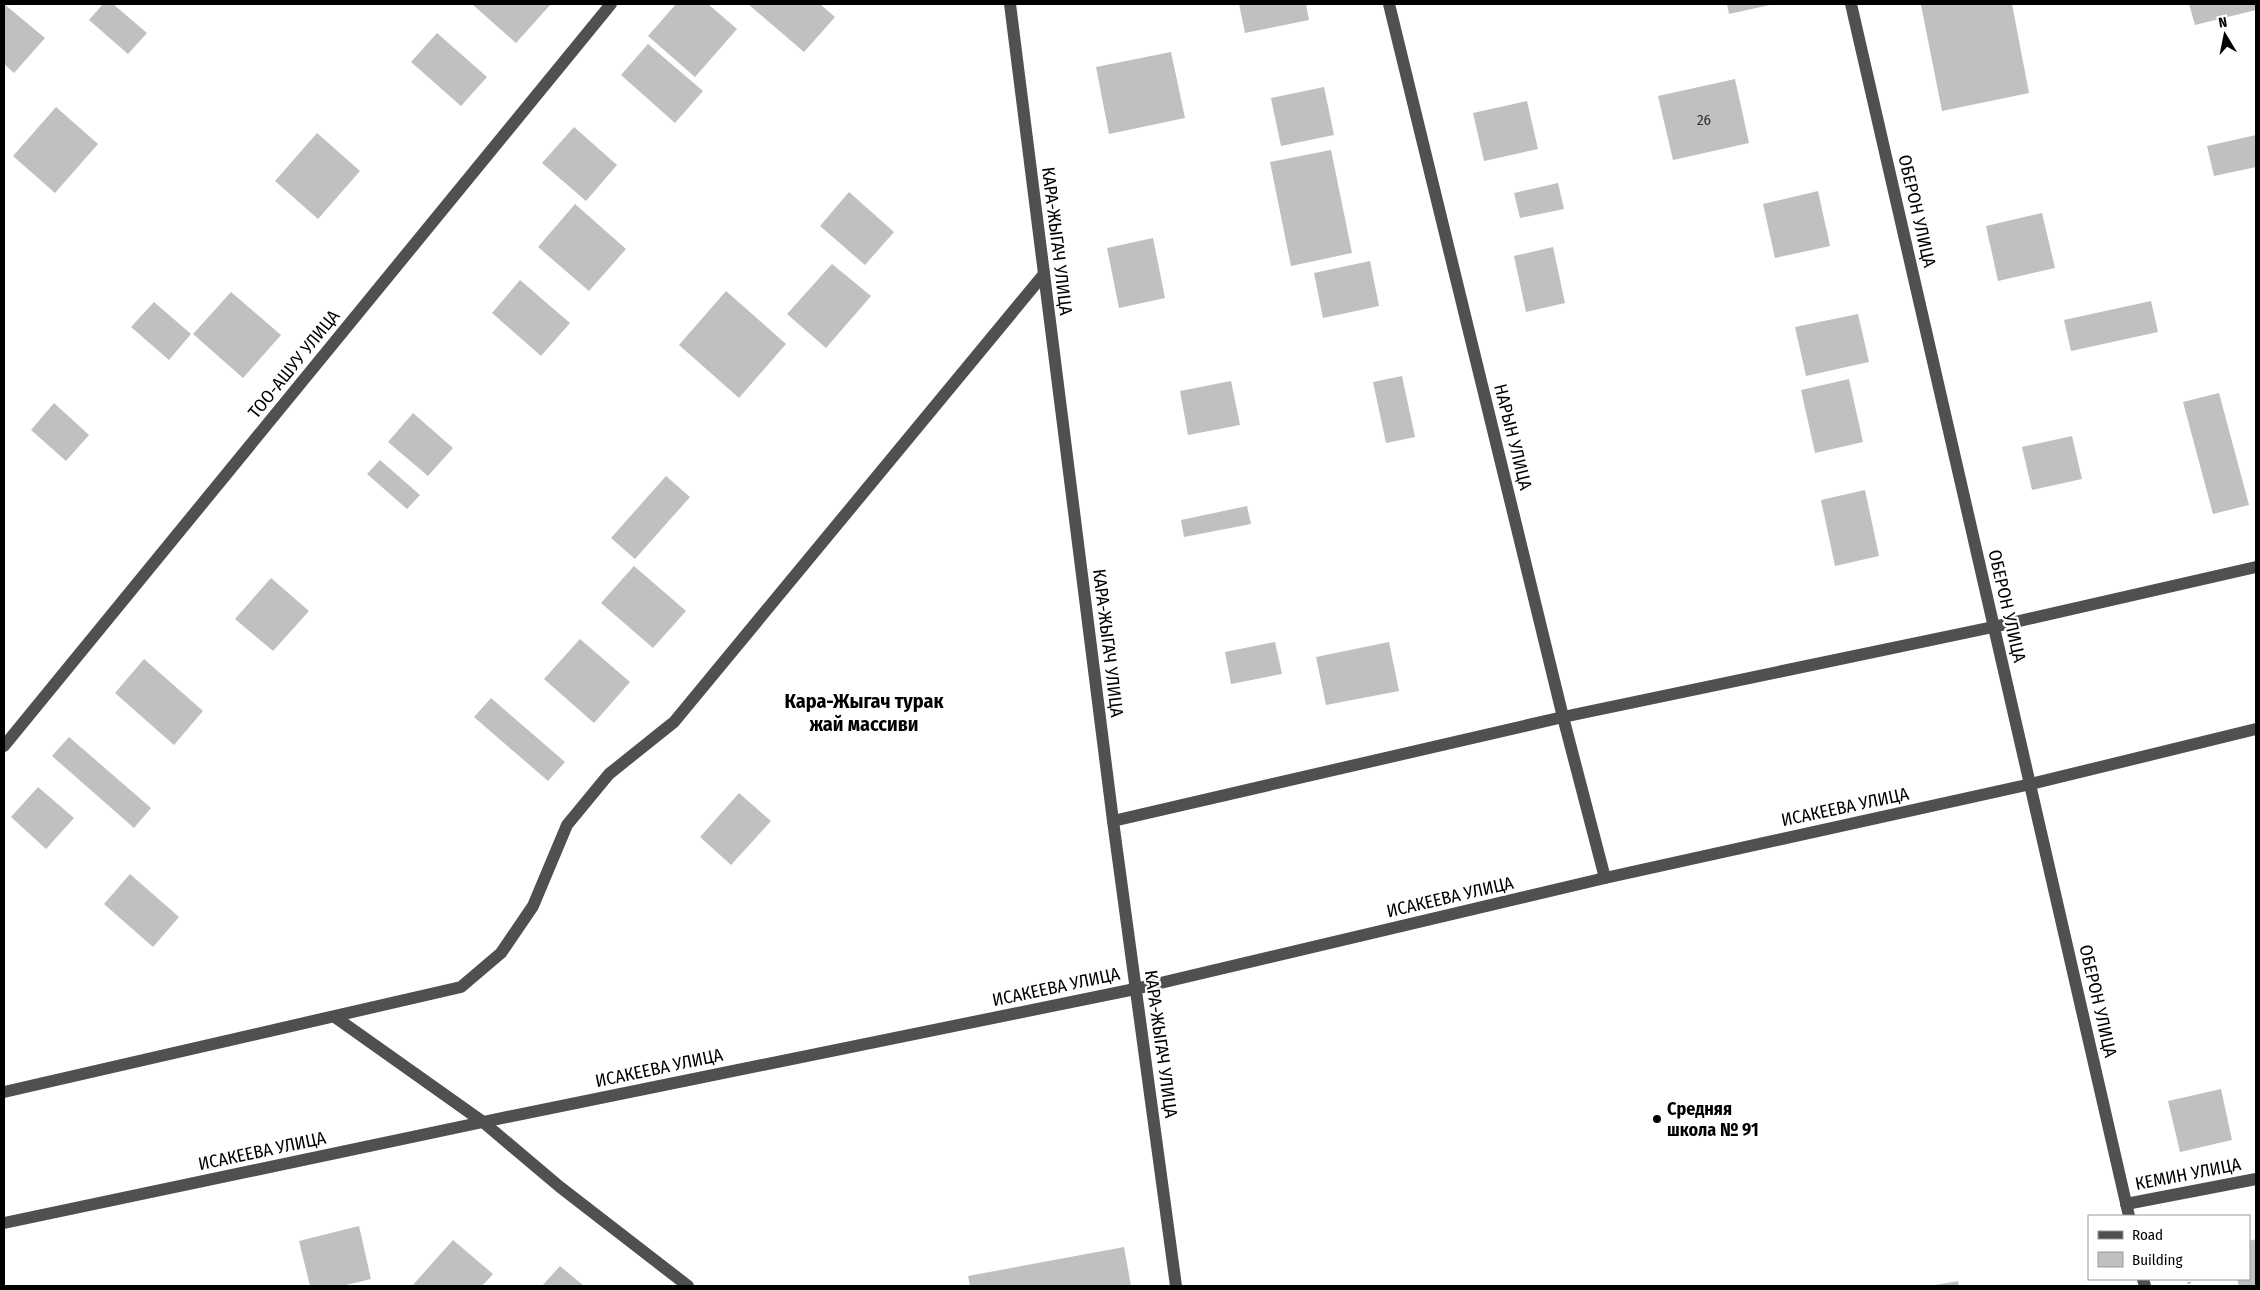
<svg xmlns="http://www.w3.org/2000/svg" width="2260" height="1290" viewBox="0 0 2260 1290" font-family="'Fira Sans Condensed',sans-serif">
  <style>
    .building { fill: #c0c0c0 }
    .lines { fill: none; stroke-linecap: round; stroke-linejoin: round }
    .path { stroke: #727272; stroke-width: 3; stroke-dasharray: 1 2.5; stroke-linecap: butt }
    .minor { stroke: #505050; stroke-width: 12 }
    .poi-dot { fill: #000; stroke: #fff; stroke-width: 2 }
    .labels { text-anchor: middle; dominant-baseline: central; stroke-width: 4.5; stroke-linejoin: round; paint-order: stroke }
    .number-label { font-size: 15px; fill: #303030 }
    .street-label { font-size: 18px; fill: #000; stroke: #fff }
    .poi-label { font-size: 18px; font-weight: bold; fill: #000; stroke: #fff; text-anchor: start }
    .quarter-label { font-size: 20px; font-weight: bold; fill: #000; stroke: #fff }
  </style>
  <rect width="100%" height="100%" fill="#fff"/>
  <g class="building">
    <path d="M4 4 45 38 14 73 4 64Z"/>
    <path d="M103 4H113L147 33 128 54 89 20Z"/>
    <path d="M472 4H551L516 43Z"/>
    <path d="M676 4H708L737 29 695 77 648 36Z"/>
    <path d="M748 4H820L835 17 804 52Z"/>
    <path d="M1239 4H1306L1309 20 1245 33Z"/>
    <path d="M1727 4H1770V5L1729 14Z"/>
    <path d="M1928 4H2012L2029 93 1942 111 1921 5Z"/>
    <path d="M2189 4H2256V10L2195 25Z"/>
    <path d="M437 33 487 77 461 106 411 62Z"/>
    <path d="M648 44 703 91 675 123 621 75Z"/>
    <path d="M1171 52 1185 118 1109 134 1096 67Z"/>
    <path d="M1735 79 1749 143 1673 160 1658 96Z"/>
    <path d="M1324 87 1334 135 1281 146 1271 98Z"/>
    <path d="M1527 101 1538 149 1484 161 1473 113Z"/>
    <path d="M56 107 98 144 55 193 13 156Z"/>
    <path d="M574 127 617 165 586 201 542 163Z"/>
    <path d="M317 133 360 171 318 219 275 181Z"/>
    <path d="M2256 135V167L2214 176 2207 146Z"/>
    <path d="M1331 150 1352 253 1291 266 1270 162Z"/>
    <path d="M1558 183 1564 209 1520 218 1514 193Z"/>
    <path d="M1818 191 1830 246 1775 258 1763 204Z"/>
    <path d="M849 192 894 232 865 265 820 226Z"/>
    <path d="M575 204 626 249 589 291 538 247Z"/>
    <path d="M2042 213 2055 268 1998 281 1986 226Z"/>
    <path d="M1153 238 1165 298 1119 308 1107 248Z"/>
    <path d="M1553 247 1565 303 1526 312 1514 256Z"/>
    <path d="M1370 261 1379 306 1323 318 1314 273Z"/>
    <path d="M832 264 871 296 826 348 787 314Z"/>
    <path d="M520 280 570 323 541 356 492 313Z"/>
    <path d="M726 291 786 344 739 398 679 345Z"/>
    <path d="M231 292 281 335 243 378 193 334Z"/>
    <path d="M2151 301 2158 332 2071 351 2064 320Z"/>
    <path d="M154 302 191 334 169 360 131 327Z"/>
    <path d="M1858 314 1869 362 1806 376 1795 327Z"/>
    <path d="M1402 376 1415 437 1386 443 1373 382Z"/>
    <path d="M1849 379 1863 442 1815 453 1801 390Z"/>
    <path d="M1231 381 1240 425 1188 435 1180 391Z"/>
    <path d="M2219 393 2249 505 2213 514 2183 402Z"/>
    <path d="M54 403 89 435 66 461 31 430Z"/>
    <path d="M413 413 453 448 428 476 388 442Z"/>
    <path d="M2072 436 2082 479 2032 490 2022 447Z"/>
    <path d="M380 460 420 495 407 509 367 474Z"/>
    <path d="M666 476 690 497 635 559 611 538Z"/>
    <path d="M1865 490 1879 556 1835 566 1821 500Z"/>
    <path d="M1247 506 1251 524 1184 537 1181 520Z"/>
    <path d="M634 566 686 611 653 648 601 603Z"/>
    <path d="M271 578 309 611 273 651 235 619Z"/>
    <path d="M580 639 630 682 594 723 544 679Z"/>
    <path d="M1275 642 1282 674 1231 684 1225 652Z"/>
    <path d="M1389 642 1399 691 1326 705 1316 657Z"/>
    <path d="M144 659 203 711 174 745 115 693Z"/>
    <path d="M491 698 565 762 548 781 474 717Z"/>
    <path d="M69 737 151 808 134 828 52 756Z"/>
    <path d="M38 787 74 818 46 849 11 817Z"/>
    <path d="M739 793 771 821 731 865 700 837Z"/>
    <path d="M130 874 179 917 153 947 104 904Z"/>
    <path d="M2221 1089 2232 1140 2180 1152 2168 1101Z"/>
    <path d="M359 1226 371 1279 342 1286H310L299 1241Z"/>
    <path d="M2256 1239V1286H2239L2237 1279H2249V1241Z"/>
    <path d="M453 1240 493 1274 482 1286H412Z"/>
    <path d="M1124 1247 1131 1286H970L968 1276Z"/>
    <path d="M560 1266 584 1286H542Z"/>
    <path d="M1958 1281 1959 1286H1935V1285Z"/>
  </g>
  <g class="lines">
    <path class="path" d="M2188 1279 2190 1286"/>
    <g class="minor">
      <path d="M1010 4 1113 821 1176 1286"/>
      <path d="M1389 4 1563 717 1605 878"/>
      <path d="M1851 4 2129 1216"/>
      <path d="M4 746 611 4"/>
      <path d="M1113 821 1563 717 1993 627 2256 567"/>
      <path d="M335 1017 483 1122 560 1187 688 1286"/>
      <path d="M4 1092 461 987 501 953 533 906 567 825 609 774 674 722 1044 274"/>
      <path d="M2126 1204 2256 1179"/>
      <path d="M4 1223 483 1122 1135 989 1605 878 2031 784 2256 729"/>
      <path d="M2143 1279 2145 1286"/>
    </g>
  </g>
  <circle class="poi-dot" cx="1657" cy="1119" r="5"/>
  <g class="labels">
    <g class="number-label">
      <text x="1704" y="120">26</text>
    </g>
    <g class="street-label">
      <text transform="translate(1917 211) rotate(77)">ОБЕРОН УЛИЦА</text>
      <text transform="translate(1057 241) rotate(83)">КАРА-ЖЫГАЧ УЛИЦА</text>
      <text transform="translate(294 364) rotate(-51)">ТОО-АШУУ УЛИЦА</text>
      <text transform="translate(1513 437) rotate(76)">НАРЫН УЛИЦА</text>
      <text transform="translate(2007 606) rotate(77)">ОБЕРОН УЛИЦА</text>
      <text transform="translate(1108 643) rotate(83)">КАРА-ЖЫГАЧ УЛИЦА</text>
      <text transform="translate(1845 807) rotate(-12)">ИСАКЕЕВА УЛИЦА</text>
      <text transform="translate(1450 897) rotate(-13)">ИСАКЕЕВА УЛИЦА</text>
      <text transform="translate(1056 987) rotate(-12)">ИСАКЕЕВА УЛИЦА</text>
      <text transform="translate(2098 1001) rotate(77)">ОБЕРОН УЛИЦА</text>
      <text transform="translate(1161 1044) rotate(82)">КАРА-ЖЫГАЧ УЛИЦА</text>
      <text transform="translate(659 1068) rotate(-12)">ИСАКЕЕВА УЛИЦА</text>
      <text transform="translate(262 1151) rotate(-12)">ИСАКЕЕВА УЛИЦА</text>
      <text transform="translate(2188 1174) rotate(-11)">КЕМИН УЛИЦА</text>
    </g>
    <g class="poi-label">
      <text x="1667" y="1109">Средняя<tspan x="1667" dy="21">школа № 91</tspan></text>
    </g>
    <g class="quarter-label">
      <text x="864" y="701">Кара-Жыгач турак<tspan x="864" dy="23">жай массиви</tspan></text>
    </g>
  </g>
  <rect width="2260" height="1290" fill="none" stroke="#000000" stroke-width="10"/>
  <rect x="2088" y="1215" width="162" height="65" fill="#ffffff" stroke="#999999"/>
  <rect x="2098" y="1231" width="25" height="8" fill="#505050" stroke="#999999"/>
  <text x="2132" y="1240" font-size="15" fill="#000000">Road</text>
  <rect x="2098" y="1252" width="25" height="15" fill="#c0c0c0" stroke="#999999"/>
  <text x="2132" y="1265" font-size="15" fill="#000000">Building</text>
  <g transform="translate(2225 35) rotate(350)" stroke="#ffffff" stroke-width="4" paint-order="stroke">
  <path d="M0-4L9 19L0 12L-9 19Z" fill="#000000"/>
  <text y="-8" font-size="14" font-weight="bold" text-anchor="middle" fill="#000000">N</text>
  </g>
</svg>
